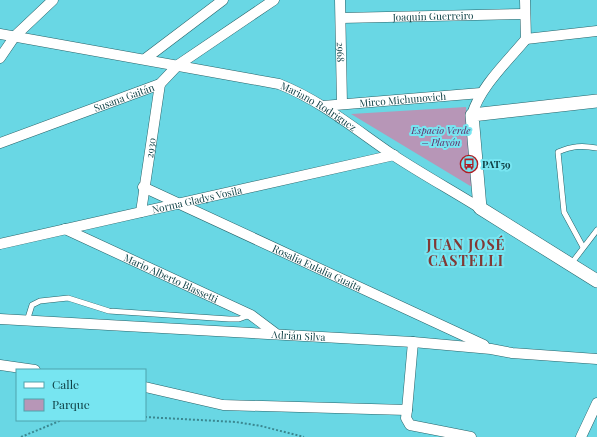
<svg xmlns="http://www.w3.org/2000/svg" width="597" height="437" viewBox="0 0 597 437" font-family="'Playfair Display',serif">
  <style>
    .green { fill: #b796b7 }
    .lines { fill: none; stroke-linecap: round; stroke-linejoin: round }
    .service-casing { stroke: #286369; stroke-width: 6 }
    .minor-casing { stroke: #286369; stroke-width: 11 }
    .tertiary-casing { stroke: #286369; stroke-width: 14 }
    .path { stroke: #3a8790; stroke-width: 2; stroke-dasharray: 2 2; stroke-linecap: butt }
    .service { stroke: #fff; stroke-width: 5 }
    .minor { stroke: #fff; stroke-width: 10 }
    .tertiary { stroke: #fff; stroke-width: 13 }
    .labels { text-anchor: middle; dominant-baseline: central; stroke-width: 4; stroke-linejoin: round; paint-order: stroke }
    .street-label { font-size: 10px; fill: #104146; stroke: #77e5f1 }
    .park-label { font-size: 10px; font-style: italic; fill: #622c65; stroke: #77e5f1 }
    .poi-label { font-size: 10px; font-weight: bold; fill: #104146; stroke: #77e5f1; text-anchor: start }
    .district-label { font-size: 14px; font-weight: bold; letter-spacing: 1px; fill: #813935; stroke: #77e5f1 }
  </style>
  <rect width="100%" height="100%" fill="#69d7e4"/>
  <path class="green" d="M466 107 472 187 351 114Z"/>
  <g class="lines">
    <defs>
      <g id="service">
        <path d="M583 247 564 212 558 152C572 146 582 145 597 148"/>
        <path d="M571 264 597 230"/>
        <path d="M27 321 32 305 40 301 68 298 109 311 229 319H239L250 315"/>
      </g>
      <g id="minor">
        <path id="s1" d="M340 0 342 104"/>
        <path id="s2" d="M341 18 525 14"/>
        <path id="s3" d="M0 34 279 84C322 101 356 130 393 155 422 174 451 190 480 208"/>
        <path d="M526 39 597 31"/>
        <path d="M0 58 15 36 53 0"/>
        <path d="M145 59 223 0"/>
        <path id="s4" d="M323 106 481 93"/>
        <path d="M472 115C479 88 508 61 526 39L525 0"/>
        <path id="s5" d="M0 143 160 84 178 65 274 0"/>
        <path id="s6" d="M143 187 484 345"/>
        <path id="s7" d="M141 212 160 84"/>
        <path id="s8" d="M65 229 251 315 275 333"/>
        <path id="s9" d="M0 244 394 155"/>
        <path id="s10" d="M0 319 413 342 491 349 512 353 597 359"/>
        <path d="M0 365 35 370"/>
        <path d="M145 387 223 405 407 410 413 342"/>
        <path d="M407 410 406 418 410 425 471 437"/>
        <path d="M581 437 597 403"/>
      </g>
      <path id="tertiary" d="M597 101 472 115 480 208 597 281"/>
    </defs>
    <use href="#service" class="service-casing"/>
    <use href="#minor" class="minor-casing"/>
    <use href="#tertiary" class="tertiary-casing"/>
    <g class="path">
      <path d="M145 417 236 422 261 426 304 437"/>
      <path d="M21 437 62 420"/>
    </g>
    <use href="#service" class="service"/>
    <use href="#minor" class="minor"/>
    <use href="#tertiary" class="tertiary"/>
  </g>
  <defs>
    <symbol id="bus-ring" viewBox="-11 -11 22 22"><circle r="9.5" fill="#77e5f1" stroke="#af1d23" stroke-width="1.5"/><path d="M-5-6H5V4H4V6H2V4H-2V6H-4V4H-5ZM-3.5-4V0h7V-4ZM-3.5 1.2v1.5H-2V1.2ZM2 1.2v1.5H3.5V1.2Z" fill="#af1d23"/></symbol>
  </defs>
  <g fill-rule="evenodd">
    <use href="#bus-ring" x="459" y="154" width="20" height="20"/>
  </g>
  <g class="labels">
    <g class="street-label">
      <text stroke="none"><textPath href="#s2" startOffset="92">Joaquín Guerreiro</textPath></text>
      <text stroke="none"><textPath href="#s1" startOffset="52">2968</textPath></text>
      <text stroke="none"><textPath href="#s5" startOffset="132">Susana Gaitán</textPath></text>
      <text stroke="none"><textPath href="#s4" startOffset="80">Mirco Michunovich</textPath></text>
      <text stroke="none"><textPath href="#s3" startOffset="329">Mariano Rodríguez</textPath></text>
      <text stroke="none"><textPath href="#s7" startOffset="65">2930</textPath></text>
      <text stroke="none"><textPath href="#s9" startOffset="202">Norma Gladys Vosila</textPath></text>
      <text stroke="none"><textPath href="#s6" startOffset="192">Rosalia Eulalia Guaita</textPath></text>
      <text stroke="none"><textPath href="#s8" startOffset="117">Mario Alberto Blassetti</textPath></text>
      <text stroke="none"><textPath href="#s10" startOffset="299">Adrián Silva</textPath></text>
    </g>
    <g class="park-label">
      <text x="441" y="130">Espacio Verde<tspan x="441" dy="12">– Playón</tspan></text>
    </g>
    <g class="poi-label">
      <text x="482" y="164">PAT59</text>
    </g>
    <g class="district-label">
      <text x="466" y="244">JUAN JOSÉ<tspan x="466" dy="16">CASTELLI</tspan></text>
    </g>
  </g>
  <rect x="16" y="369" width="130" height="52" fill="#77e5f1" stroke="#4ea3ad"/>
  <rect x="24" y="382" width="20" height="6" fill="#ffffff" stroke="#4ea3ad"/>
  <text x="52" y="389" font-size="12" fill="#104146">Calle</text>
  <rect x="24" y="399" width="20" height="12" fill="#b796b7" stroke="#4ea3ad"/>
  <text x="52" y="409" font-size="12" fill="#104146">Parque</text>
</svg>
